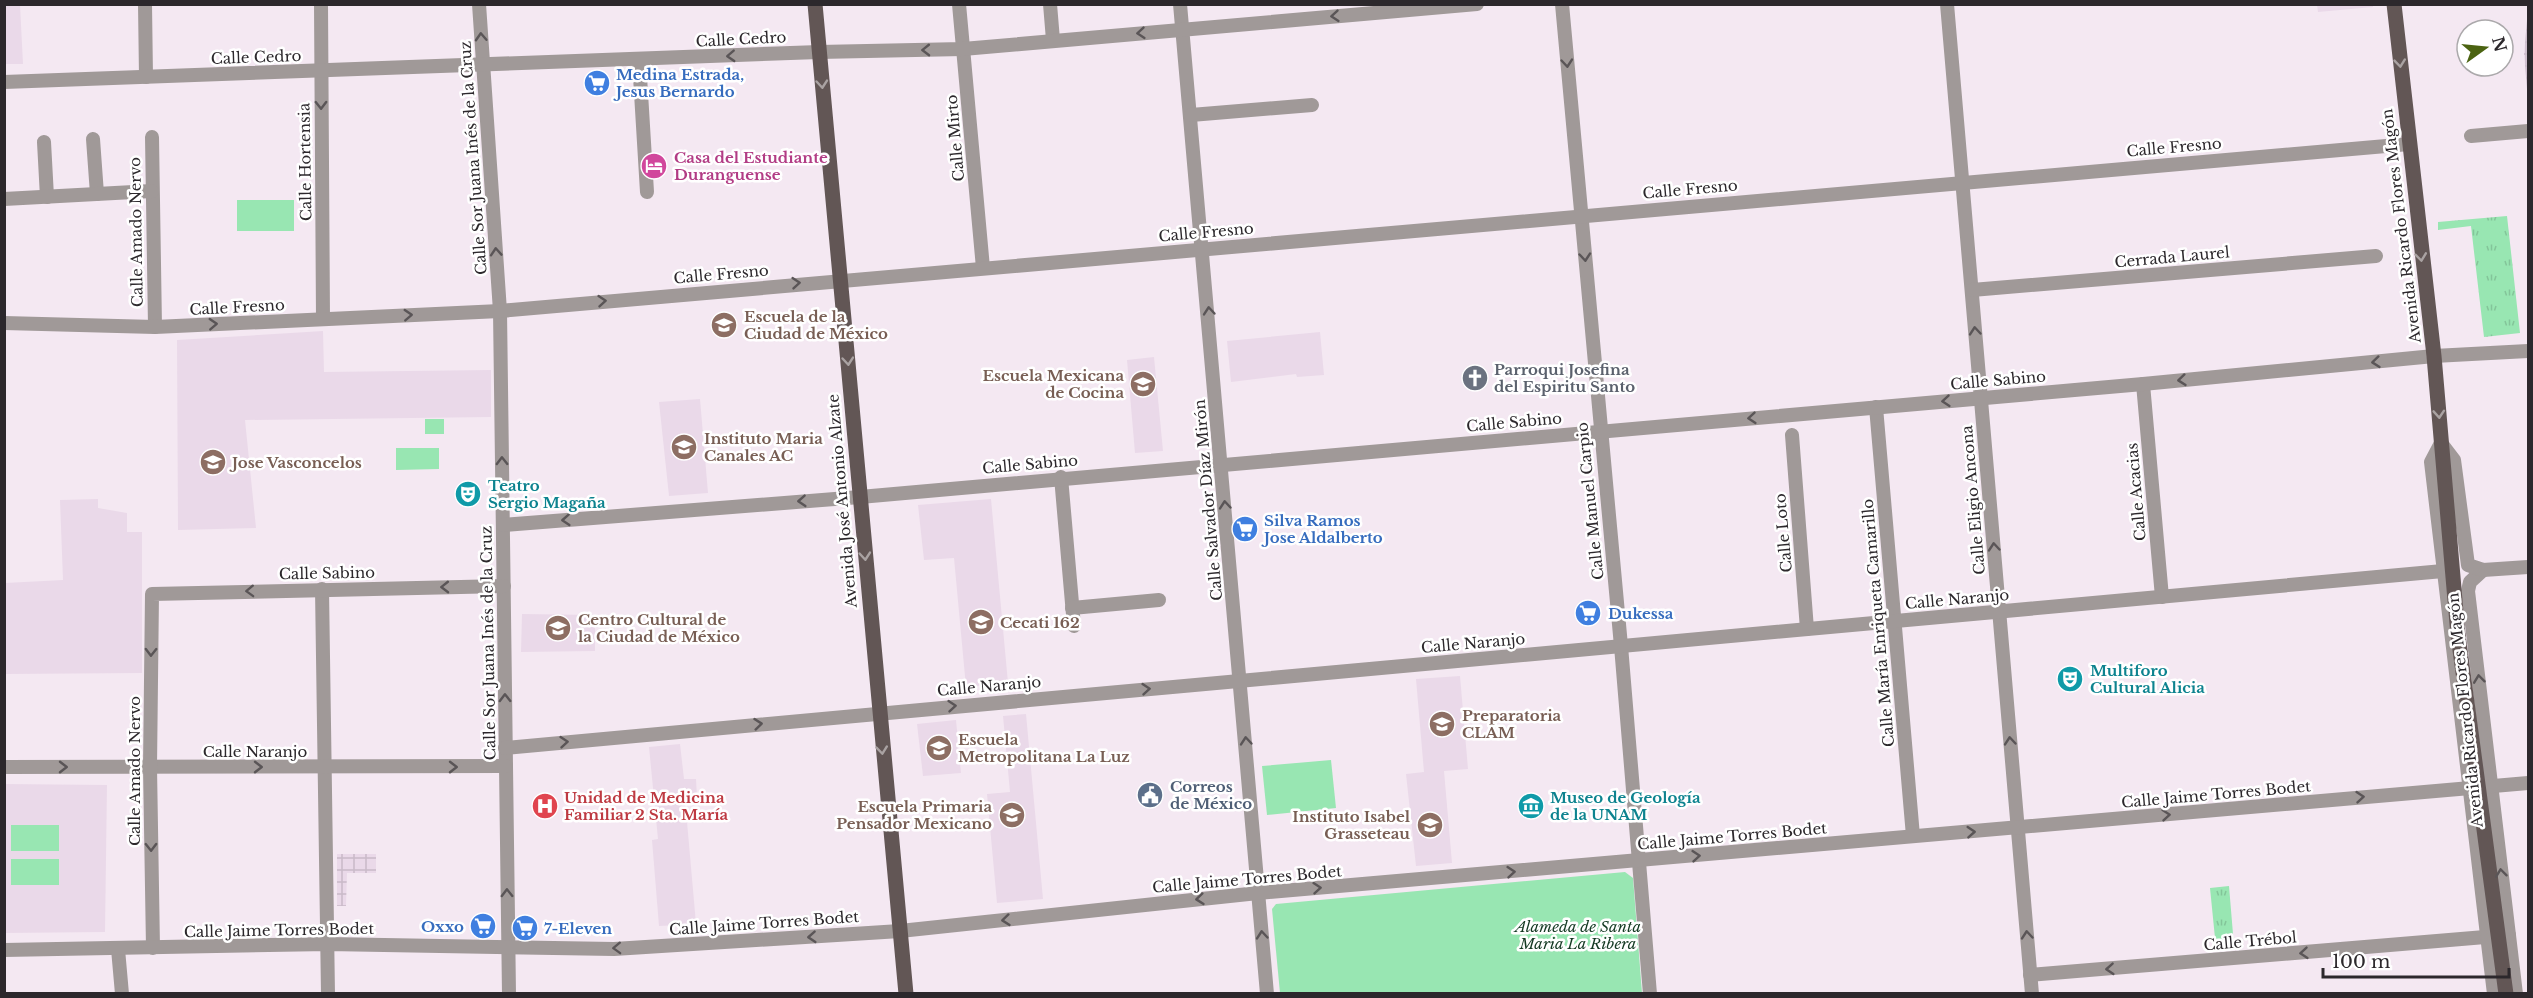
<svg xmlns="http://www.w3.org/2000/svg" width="2533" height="998" viewBox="0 0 2533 998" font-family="'Libre Baskerville',serif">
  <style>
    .built { fill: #ead9e9 }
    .industrial { fill: url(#industrial-grid) }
    .grass { fill: url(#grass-tufts) }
    .green { fill: #98e6b2 }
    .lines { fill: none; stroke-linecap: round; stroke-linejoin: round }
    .minor { stroke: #a09998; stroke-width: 14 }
    .major { stroke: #625655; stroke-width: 15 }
    .major-bridge { stroke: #625655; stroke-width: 15 }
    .oneway { stroke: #5a5557 }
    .oneway2 { stroke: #a9a2a2 }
    .labels { text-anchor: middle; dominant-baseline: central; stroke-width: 5; stroke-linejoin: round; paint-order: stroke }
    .street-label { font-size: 15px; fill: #2c282c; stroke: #fff }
    .shop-label { font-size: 15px; font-weight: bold; fill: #366cbe; stroke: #fff; text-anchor: start }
    .hotel-label { font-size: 15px; font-weight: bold; fill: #b23c85; stroke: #fff; text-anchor: start }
    .education-label { font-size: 15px; font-weight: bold; fill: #785e54; stroke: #fff; text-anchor: start }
    .worship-label { font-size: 15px; font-weight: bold; fill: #5b616d; stroke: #fff; text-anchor: start }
    .culture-label { font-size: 15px; font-weight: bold; fill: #0d838f; stroke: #fff; text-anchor: start }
    .service-label { font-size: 15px; font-weight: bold; fill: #4e5e75; stroke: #fff; text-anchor: start }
    .health-label { font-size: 15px; font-weight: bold; fill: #be3a42; stroke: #fff; text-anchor: start }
    .park-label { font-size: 15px; font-style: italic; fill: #133922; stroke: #fff }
  </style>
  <defs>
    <pattern id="industrial-grid" width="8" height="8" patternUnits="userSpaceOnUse" patternTransform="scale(1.5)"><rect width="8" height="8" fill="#ead9e9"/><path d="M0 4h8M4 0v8" fill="none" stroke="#c9bac8"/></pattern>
    <pattern id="grass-tufts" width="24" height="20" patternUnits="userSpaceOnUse" patternTransform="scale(1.5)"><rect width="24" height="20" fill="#98e6b2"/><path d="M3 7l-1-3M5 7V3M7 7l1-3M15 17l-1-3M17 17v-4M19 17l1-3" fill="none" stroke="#83c599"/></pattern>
  </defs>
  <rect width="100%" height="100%" fill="#f4e8f2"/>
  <g class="built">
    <path d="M4 5H20L23 64H5Z"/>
    <path d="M2373 5V7L2318 12 2317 5Z"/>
    <path d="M323 331 324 372 491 370V417L245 420 256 528 178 530 177 340Z"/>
    <path d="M1320 332 1324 375 1297 377 1296 374 1231 382 1227 341Z"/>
    <path d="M1154 357 1163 451 1135 453 1127 360Z"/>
    <path d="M700 399 708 493 669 496 659 402Z"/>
    <path d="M98 499V508L127 513V532H142V673L5 674V583L63 580 60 500Z"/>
    <path d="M991 499 1008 683 966 687 954 558 924 560 918 505Z"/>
    <path d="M522 614 595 615V651L521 652Z"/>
    <path d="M1460 676 1468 769 1444 771 1452 863 1416 866 1406 774 1424 772 1416 679Z"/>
    <path d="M1026 714 1043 899 997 903 987 794 1010 792 1003 716Z"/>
    <path d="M956 720 961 773 923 776 917 724Z"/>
    <path d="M680 744 684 779H696L697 798 685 799 696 924 659 926 652 840 658 839 649 747Z"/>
    <path d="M4 784 107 785 105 932 5 933Z"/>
  </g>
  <g class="industrial">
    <path d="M2528 8V101L2524 54Z"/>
    <path d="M337 854H376V873H347L346 906H337Z"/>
  </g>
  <g class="grass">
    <path d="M2507 216 2520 333 2484 337 2471 226 2438 230V222Z"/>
    <path d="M2229 886 2234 946 2216 948 2210 888Z"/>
  </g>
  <g class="green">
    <rect x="237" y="200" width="57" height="31"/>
    <rect x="425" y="419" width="19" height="15"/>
    <path d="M396 448H439V469L396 470Z"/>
    <path d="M1331 760 1336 808 1267 815 1262 766Z"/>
    <rect x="11" y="825" width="48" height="26"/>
    <rect x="11" y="859" width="48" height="26"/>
    <path d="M1625 872 1633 878 1642 993H1280L1272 909 1276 904Z"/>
  </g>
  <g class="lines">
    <g class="minor">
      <path d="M145 4 146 77"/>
      <path d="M321 4 323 319"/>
      <path d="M479 4 500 311 509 994"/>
      <path d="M959 4 983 268"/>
      <path d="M1050 4 1053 40"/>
      <path d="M1180 4 1267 994"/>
      <path d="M1562 4 1621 646 1650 994"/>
      <path d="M1947 4 2032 994"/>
      <path d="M639 60 647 192"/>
      <path d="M4 82 819 52 963 49 1477 4"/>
      <path d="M1191 115 1312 105"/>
      <path d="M2471 136 2528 131"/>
      <path d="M152 137 155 327"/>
      <path d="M93 139 97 194"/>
      <path d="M44 142 47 197"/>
      <path d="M4 199 152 191"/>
      <path d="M1972 290 2376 256"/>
      <path d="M4 323 155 327 500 311 2409 144"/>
      <path d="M2143 384 2162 597"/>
      <path d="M1876 407 1913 836"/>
      <path d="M1792 435 1807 629"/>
      <path d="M1061 477 1074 626"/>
      <path d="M503 525 860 497 2143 384 2434 356 2528 351"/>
      <path d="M2483 570 2470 582 2468 591 2516 994"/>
      <path d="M322 589 328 994"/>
      <path d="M1072 608 1159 600"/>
      <path d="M505 748 2443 571"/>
      <path d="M4 767 506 766"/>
      <path d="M153 948 150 767 152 594 504 586"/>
      <path d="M118 949 122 994"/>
      <path d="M4 950 328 944 614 949 900 931 1258 893 2528 783"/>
      <path d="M2030 975 2509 935"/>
      <path d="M2494 994 2431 462 2441 443 2454 460 2468 565 2483 570 2528 567"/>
    </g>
    <g class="major">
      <path d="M815 4 906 994"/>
      <path d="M2394 4 2434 356 2458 635"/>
    </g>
    <path class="major-bridge" d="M2458 635 2506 994"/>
  </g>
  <defs><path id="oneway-chevron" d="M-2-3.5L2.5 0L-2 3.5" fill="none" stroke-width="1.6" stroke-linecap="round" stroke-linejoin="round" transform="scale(1.5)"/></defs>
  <g class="oneway">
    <use href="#oneway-chevron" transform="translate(1335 16) rotate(175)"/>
    <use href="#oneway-chevron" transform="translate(1141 33) rotate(175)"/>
    <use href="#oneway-chevron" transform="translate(481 37) rotate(-93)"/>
    <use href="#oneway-chevron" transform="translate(926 50) rotate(179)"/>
    <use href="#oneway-chevron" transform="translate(731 56) rotate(177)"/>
    <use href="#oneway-chevron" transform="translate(1567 63) rotate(85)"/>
    <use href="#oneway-chevron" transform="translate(321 105) rotate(89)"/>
    <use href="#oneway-chevron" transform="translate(496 252) rotate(-94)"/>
    <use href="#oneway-chevron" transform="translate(1585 257) rotate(85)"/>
    <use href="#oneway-chevron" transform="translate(796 283) rotate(-5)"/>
    <use href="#oneway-chevron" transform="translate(602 301) rotate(-5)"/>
    <use href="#oneway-chevron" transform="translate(1209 311) rotate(-95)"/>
    <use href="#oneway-chevron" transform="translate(408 315) rotate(-3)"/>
    <use href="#oneway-chevron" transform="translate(213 324) rotate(-3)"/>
    <use href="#oneway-chevron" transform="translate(1975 331) rotate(-95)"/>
    <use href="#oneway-chevron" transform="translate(2376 362) rotate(174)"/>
    <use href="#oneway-chevron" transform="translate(2182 380) rotate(174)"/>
    <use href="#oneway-chevron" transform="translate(1946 401) rotate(175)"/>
    <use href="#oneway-chevron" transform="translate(1752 418) rotate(175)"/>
    <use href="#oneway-chevron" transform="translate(502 461) rotate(-91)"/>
    <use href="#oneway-chevron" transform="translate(802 501) rotate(176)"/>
    <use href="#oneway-chevron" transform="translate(1225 505) rotate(-95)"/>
    <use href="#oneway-chevron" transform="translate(566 520) rotate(176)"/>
    <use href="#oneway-chevron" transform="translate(1994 547) rotate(-95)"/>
    <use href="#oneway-chevron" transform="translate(445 587) rotate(179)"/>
    <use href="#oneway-chevron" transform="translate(250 591) rotate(178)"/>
    <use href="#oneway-chevron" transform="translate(151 652) rotate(91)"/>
    <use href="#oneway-chevron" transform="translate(2479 679) rotate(-97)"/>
    <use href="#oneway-chevron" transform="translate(1146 689) rotate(-5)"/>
    <use href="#oneway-chevron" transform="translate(505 698) rotate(-91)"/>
    <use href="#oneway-chevron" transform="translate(952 706) rotate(-5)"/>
    <use href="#oneway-chevron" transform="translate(758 724) rotate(-6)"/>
    <use href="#oneway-chevron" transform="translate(1246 741) rotate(-95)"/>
    <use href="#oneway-chevron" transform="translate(2010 741) rotate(-95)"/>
    <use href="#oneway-chevron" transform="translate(564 742) rotate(-5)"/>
    <use href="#oneway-chevron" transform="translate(63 767)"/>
    <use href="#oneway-chevron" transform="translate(258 767)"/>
    <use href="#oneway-chevron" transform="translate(453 767)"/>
    <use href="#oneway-chevron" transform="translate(2360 797) rotate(-5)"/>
    <use href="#oneway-chevron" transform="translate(2166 815) rotate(-5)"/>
    <use href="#oneway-chevron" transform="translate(1971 832) rotate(-4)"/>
    <use href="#oneway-chevron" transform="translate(151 847) rotate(89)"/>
    <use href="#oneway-chevron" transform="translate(1696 856) rotate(-5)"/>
    <use href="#oneway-chevron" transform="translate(1511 872) rotate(-5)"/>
    <use href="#oneway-chevron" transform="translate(2501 873) rotate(-97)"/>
    <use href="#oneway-chevron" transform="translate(1317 888) rotate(-5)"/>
    <use href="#oneway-chevron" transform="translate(507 893) rotate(-91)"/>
    <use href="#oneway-chevron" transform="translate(1200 899) rotate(174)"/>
    <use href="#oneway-chevron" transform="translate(1006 920) rotate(174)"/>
    <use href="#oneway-chevron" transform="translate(1262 935) rotate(-95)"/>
    <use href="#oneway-chevron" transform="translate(2027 935) rotate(-95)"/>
    <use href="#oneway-chevron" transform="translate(812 937) rotate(176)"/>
    <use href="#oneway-chevron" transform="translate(617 948) rotate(178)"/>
    <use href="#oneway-chevron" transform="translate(2304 953) rotate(175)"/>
    <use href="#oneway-chevron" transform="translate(2110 969) rotate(176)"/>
  </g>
  <g class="oneway2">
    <use href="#oneway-chevron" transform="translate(2400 63) rotate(84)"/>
    <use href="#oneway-chevron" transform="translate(822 84) rotate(85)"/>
    <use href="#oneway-chevron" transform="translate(2421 257) rotate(83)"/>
    <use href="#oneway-chevron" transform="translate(848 361) rotate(85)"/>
    <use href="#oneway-chevron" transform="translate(2439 414) rotate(86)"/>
    <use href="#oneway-chevron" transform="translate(865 556) rotate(85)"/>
    <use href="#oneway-chevron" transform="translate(882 750) rotate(84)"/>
  </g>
  <defs>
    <symbol id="supermarket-disc" viewBox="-11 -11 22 22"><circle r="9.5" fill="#3f7fe0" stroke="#fff"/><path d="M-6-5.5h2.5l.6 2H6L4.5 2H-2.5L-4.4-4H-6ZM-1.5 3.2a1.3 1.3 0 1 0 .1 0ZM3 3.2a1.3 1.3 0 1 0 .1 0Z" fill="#fff"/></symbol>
    <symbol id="hotel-disc" viewBox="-11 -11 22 22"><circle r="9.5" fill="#d1479c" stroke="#fff"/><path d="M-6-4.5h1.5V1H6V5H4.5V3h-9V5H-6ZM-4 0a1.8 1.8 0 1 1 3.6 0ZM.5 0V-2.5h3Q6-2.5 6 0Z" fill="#fff"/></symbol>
    <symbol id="school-disc" viewBox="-11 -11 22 22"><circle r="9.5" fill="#8d6e63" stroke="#fff"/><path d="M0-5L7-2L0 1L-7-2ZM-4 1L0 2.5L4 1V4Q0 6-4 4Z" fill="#fff"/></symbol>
    <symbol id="church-disc" viewBox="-11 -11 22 22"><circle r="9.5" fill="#6b7280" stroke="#fff"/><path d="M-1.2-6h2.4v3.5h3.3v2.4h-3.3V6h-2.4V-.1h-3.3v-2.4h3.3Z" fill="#fff"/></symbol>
    <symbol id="theatre-disc" viewBox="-11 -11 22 22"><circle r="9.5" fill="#0f9aa8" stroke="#fff"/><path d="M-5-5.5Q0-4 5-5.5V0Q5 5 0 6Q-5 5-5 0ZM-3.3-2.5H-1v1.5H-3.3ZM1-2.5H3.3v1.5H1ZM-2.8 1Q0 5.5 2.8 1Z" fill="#fff"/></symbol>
    <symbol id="civic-disc" viewBox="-11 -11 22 22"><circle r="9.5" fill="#5c6f8a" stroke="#fff"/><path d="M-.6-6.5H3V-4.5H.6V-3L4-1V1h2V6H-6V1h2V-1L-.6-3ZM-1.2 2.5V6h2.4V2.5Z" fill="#fff"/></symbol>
    <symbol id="hospital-disc" viewBox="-11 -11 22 22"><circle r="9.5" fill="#e0444e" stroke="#fff"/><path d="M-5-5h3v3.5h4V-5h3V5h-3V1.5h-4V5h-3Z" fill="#fff"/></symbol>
    <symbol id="museum-disc" viewBox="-11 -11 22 22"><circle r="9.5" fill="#0f9aa8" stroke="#fff"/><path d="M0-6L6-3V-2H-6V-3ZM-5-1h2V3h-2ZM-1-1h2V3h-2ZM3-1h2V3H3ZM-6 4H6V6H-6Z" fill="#fff"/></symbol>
  </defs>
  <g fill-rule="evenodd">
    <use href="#supermarket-disc" x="582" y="68" width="30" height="30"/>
    <use href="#hotel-disc" x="639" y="151" width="30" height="30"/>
    <use href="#school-disc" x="709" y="310" width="30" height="30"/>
    <use href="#church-disc" x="1460" y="363" width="30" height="30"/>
    <use href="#school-disc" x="1128" y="369" width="30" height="30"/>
    <use href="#school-disc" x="669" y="432" width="30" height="30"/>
    <use href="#school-disc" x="198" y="447" width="30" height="30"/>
    <use href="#theatre-disc" x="453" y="479" width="30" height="30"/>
    <use href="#supermarket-disc" x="1230" y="514" width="30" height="30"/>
    <use href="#supermarket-disc" x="1573" y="598" width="30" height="30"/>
    <use href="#school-disc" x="966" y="607" width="30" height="30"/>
    <use href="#school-disc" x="543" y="613" width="30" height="30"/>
    <use href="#theatre-disc" x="2055" y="664" width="30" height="30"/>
    <use href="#school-disc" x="1427" y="709" width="30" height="30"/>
    <use href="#school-disc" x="924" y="733" width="30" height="30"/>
    <use href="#civic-disc" x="1135" y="780" width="30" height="30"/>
    <use href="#hospital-disc" x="530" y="791" width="30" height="30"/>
    <use href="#museum-disc" x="1516" y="791" width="30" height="30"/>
    <use href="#school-disc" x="997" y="800" width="30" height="30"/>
    <use href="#school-disc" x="1415" y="810" width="30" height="30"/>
    <use href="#supermarket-disc" x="468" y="911" width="30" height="30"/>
    <use href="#supermarket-disc" x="510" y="913" width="30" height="30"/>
  </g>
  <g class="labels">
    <g class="street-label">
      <text transform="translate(741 39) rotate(-3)">Calle Cedro</text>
      <text transform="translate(256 57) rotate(-2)">Calle Cedro</text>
      <text transform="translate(955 138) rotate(-95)">Calle Mirto</text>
      <text transform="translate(2174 147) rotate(-5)">Calle Fresno</text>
      <text transform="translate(473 158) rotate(-94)">Calle Sor Juana Inés de la Cruz</text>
      <text transform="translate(305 162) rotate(-91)">Calle Hortensia</text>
      <text transform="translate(1690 189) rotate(-5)">Calle Fresno</text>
      <text transform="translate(2401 226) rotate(-97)">Avenida Ricardo Flores Magón</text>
      <text transform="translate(136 232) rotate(-91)">Calle Amado Nervo</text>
      <text transform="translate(1206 232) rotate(-5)">Calle Fresno</text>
      <text transform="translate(2172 257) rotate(-5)">Cerrada Laurel</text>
      <text transform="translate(721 274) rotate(-5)">Calle Fresno</text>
      <text transform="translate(237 307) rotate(-3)">Calle Fresno</text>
      <text transform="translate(1998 380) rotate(-5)">Calle Sabino</text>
      <text transform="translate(1514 422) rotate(-5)">Calle Sabino</text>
      <text transform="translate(1030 464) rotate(-5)">Calle Sabino</text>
      <text transform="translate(2136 492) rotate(-95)">Calle Acacias</text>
      <text transform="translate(1208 500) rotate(-95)">Calle Salvador Díaz Mirón</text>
      <text transform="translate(1973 500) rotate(-95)">Calle Eligio Ancona</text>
      <text transform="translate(842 501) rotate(-95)">Avenida José Antonio Alzate</text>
      <text transform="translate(1590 501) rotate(-96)">Calle Manuel Carpio</text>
      <text transform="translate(1783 533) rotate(-95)">Calle Loto</text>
      <text transform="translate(327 573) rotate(-1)">Calle Sabino</text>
      <text transform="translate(1957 599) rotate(-5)">Calle Naranjo</text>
      <text transform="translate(1878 623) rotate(-95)">Calle María Enriqueta Camarillo</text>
      <text transform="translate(488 643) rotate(-91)">Calle Sor Juana Inés de la Cruz</text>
      <text transform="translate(1473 643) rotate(-5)">Calle Naranjo</text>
      <text transform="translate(989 686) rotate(-5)">Calle Naranjo</text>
      <text transform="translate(2465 710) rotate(-96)">Avenida Ricardo Flores Magón</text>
      <text x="255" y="751">Calle Naranjo</text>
      <text transform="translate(134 771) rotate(-90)">Calle Amado Nervo</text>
      <text transform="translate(2216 794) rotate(-5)">Calle Jaime Torres Bodet</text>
      <text transform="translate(1732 836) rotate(-5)">Calle Jaime Torres Bodet</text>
      <text transform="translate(1247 879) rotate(-5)">Calle Jaime Torres Bodet</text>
      <text transform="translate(764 923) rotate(-4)">Calle Jaime Torres Bodet</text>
      <text transform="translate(279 930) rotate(-1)">Calle Jaime Torres Bodet</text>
      <text transform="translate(2250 941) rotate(-5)">Calle Trébol</text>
    </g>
    <g class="shop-label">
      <text x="616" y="74">Medina Estrada,<tspan x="616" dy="17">Jesus Bernardo</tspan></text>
      <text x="1264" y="520">Silva Ramos<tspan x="1264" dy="17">Jose Aldalberto</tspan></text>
      <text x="1608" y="613">Dukessa</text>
      <text x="464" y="926" text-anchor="end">Oxxo</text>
      <text x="544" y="928">7-Eleven</text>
    </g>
    <g class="hotel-label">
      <text x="674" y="157">Casa del Estudiante<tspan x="674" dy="17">Duranguense</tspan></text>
    </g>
    <g class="education-label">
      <text x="744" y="316">Escuela de la<tspan x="744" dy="17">Ciudad de México</tspan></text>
      <text x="1124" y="375" text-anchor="end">Escuela Mexicana<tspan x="1124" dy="17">de Cocina</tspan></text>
      <text x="704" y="438">Instituto Maria<tspan x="704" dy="17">Canales AC</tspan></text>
      <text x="232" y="462">Jose Vasconcelos</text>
      <text x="578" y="619">Centro Cultural de<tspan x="578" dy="17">la Ciudad de México</tspan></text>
      <text x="1000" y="622">Cecati 162</text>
      <text x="1462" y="715">Preparatoria<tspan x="1462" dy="17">CLAM</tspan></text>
      <text x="958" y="739">Escuela<tspan x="958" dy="17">Metropolitana La Luz</tspan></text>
      <text x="992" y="806" text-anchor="end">Escuela Primaria<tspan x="992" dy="17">Pensador Mexicano</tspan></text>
      <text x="1410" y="816" text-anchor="end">Instituto Isabel<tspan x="1410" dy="17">Grasseteau</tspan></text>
    </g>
    <g class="worship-label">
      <text x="1494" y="369">Parroqui Josefina<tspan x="1494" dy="17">del Espiritu Santo</tspan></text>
    </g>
    <g class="culture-label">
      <text x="488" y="485">Teatro<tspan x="488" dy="17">Sergio Magaña</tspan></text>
      <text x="2090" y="670">Multiforo<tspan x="2090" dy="17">Cultural Alicia</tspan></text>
      <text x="1550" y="797">Museo de Geología<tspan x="1550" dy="17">de la UNAM</tspan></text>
    </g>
    <g class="service-label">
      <text x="1170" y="786">Correos<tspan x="1170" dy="17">de México</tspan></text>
    </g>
    <g class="health-label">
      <text x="564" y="797">Unidad de Medicina<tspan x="564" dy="17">Familiar 2 Sta. María</tspan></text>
    </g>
    <g class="park-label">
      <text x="1578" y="926">Alameda de Santa<tspan x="1578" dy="17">Maria La Ribera</tspan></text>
    </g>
  </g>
  <rect width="2533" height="998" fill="none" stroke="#2c282c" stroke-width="12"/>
  <g transform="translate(2485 48) rotate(75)"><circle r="28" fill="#ffffff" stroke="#aba9ab" stroke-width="1.5"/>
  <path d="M0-4.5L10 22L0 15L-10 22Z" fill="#4b6311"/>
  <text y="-9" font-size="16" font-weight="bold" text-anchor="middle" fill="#2c282c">N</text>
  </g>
  <path d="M2323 968v9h186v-9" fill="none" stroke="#2c282c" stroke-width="3"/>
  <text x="2332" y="968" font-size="18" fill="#2c282c" stroke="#ffffff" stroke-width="4.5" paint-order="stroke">100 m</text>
</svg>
